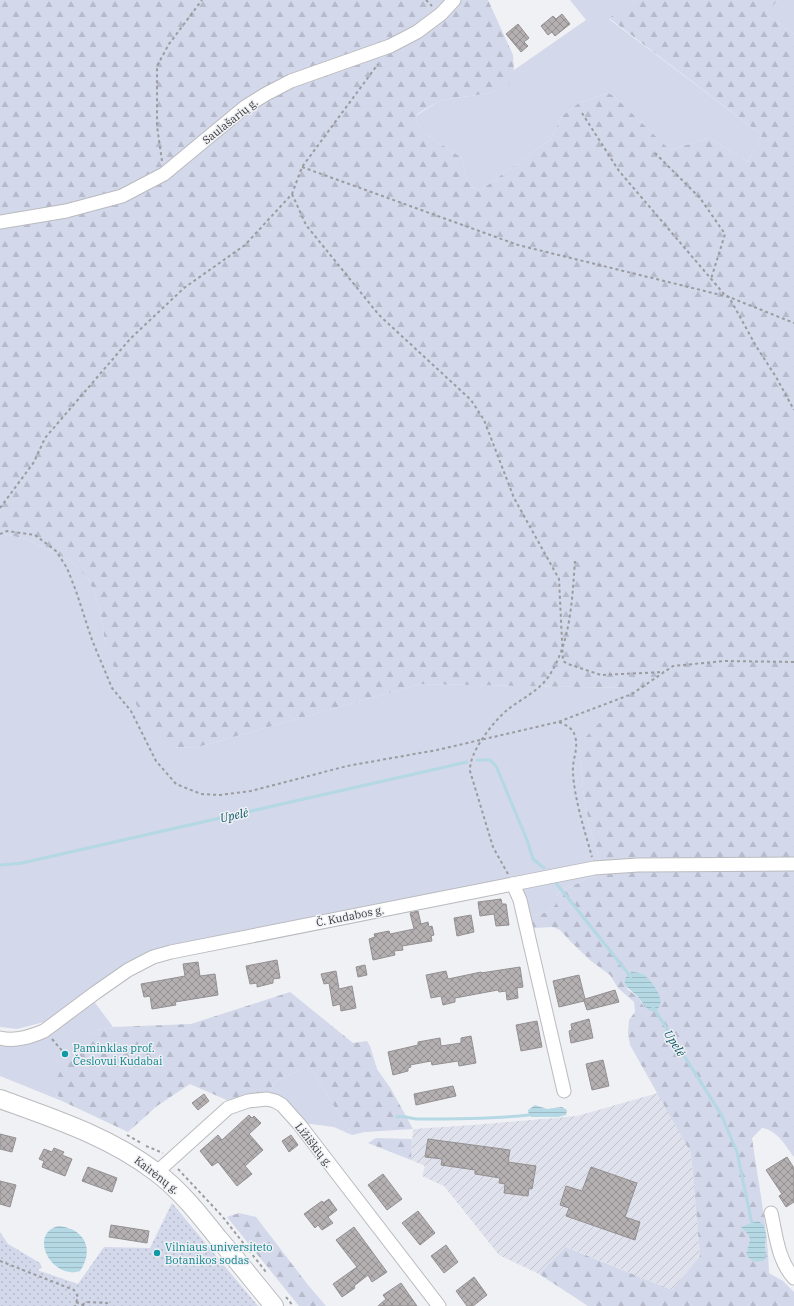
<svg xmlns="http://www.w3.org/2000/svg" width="794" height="1306" viewBox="0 0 794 1306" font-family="'IBM Plex Serif',serif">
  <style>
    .industrial { fill: url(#industrial-furrows) }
    .grass { fill: #d3d8ea }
    .forest { fill: url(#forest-firs); fill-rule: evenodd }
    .garden { fill: url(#garden-dots) }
    .water { fill: url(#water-rules) }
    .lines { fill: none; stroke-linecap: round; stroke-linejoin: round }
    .stream { stroke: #b4d8e4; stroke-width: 3 }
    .building { fill: url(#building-cross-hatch); stroke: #949092 }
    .minor-casing { stroke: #babbbf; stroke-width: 15 }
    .secondary-casing { stroke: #babbbf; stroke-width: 20 }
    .path { stroke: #9b9c9f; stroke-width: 2; stroke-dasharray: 3 3; stroke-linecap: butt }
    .minor { stroke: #fff; stroke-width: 13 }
    .secondary { stroke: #fff; stroke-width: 18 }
    .culture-dot { fill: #0f9aa8; stroke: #f0f1f5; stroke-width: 1.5 }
    .labels { text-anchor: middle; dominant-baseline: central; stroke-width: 3; stroke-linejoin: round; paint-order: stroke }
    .street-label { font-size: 11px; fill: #3b3c3d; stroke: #f0f1f5 }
    .culture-label { font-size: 11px; fill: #0d838f; stroke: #f0f1f5; text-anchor: start }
    .water-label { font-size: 12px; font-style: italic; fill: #075365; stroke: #f0f1f5 }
  </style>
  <defs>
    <pattern id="industrial-furrows" width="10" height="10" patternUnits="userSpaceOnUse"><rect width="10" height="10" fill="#dfe2ec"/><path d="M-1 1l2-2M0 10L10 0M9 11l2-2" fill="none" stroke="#c0c3cb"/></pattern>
    <pattern id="forest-firs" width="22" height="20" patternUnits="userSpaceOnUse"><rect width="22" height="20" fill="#d3d8ea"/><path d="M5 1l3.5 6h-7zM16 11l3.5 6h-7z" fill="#b6baca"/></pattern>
    <pattern id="garden-dots" width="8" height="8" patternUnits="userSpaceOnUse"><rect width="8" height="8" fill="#d3d8ea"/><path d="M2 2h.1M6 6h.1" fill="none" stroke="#b6baca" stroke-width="1.8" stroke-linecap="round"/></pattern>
    <pattern id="water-rules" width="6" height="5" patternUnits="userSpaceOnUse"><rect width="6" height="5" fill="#b4d8e4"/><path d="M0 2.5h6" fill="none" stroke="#9cbac4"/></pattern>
    <pattern id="building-cross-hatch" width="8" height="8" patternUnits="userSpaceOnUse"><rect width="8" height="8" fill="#b4b0b1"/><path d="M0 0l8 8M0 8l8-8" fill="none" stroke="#949091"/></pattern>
  </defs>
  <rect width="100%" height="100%" fill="#f0f1f5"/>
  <path class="industrial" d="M658 1093 691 1153 700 1256 672 1290 567 1247 539 1274 499 1255 444 1186 422 1176 425 1166 411 1160 413 1129 474 1125 577 1116Z"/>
  <g class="grass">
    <path d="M570 0H636L609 19 762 135 748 162 710 138 670 150 614 96 608 93 579 103 562 116 551 139 481 190 473 188 467 181 462 158 421 131 416 120 417 115 441 100 491 93 508 85 514 70 586 20Z"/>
    <path d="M778 0H794V34L765 14Z"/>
    <path d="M0 533 26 539 71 561 89 580 100 609 106 648 173 747 194 748 421 684 633 688 581 759 583 790 590 829 599 857 601 874 586 879 571 887 562 890 556 896V904L548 912 530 916 513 878 126 966 44 1022 17 1029 0 1027Z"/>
    <path d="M93 1000 113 1027 98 1030 87 1035 55 1091 62 1101 0 1076V1044C8 1045 17 1046 25 1044 43 1041 77 1011 93 1000Z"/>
    <path d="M301 1070H308L314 1074 352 1135 334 1127 303 1123 270 1094 273 1084 285 1076Z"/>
  </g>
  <g class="forest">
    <path d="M0 0H488L513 55 514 70 509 85 491 93 441 100 417 114 416 120 421 131 462 158 467 181 473 188 481 190 551 139 562 116 579 103 608 93 614 96 670 150 710 138 748 162 762 135 609 18 636 0H778L765 14 794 34V1157C785 1145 777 1130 762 1128L752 1138C758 1182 768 1228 769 1273L783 1281 794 1292V1306H588L539 1274 566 1247 672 1290 700 1256 691 1153 630 1045 628 1034 629 1020 635 1012 634 1002 618 988 610 975 591 961 572 943 560 930 553 927 534 928 530 916 548 912 556 904V896L562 890 571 887 586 879 601 874 599 857 590 829 583 790 581 759 583 740 633 688 421 684 194 748 173 747 159 739 118 677 106 648 100 609 89 580 71 561 26 539 0 533ZM635 972 644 1007 639 998 627 989ZM764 1225C766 1235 765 1244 766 1254H746L750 1239 747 1233Z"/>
    <path d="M290 992 353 1043 367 1041 370 1046 377 1069 391 1089 413 1129 365 1132 352 1135 314 1074 308 1070H301L285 1076 273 1084 270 1094 231 1102 190 1084 157 1106 128 1132 62 1101 55 1091V1082L60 1072 76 1044 87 1035 98 1030 113 1027 191 1024Z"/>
    <path d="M376 1138 412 1139 411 1160 368 1143Z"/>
    <path d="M239 1213 256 1217 308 1285 326 1306H299L227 1217Z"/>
  </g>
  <path class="garden" d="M172 1203 258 1306H0V1232L8 1244 40 1263 42 1268 37 1270 78 1284 104 1247 150 1248Z"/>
  <g class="water">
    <path d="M632 972C636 972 641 973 644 975 651 980 665 998 659 1007 651 1019 643 1003 639 998 632 990 615 983 632 972Z"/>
    <path d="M535 1105 547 1109 562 1107 567 1110 566 1115 558 1117H531L529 1115 528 1110Z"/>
    <path d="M758 1221 764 1225 766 1236 765 1245 766 1254 765 1260C756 1263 751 1262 746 1254L750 1239 747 1233 741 1227Z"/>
    <path d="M58 1226C84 1228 95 1249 80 1271 51 1280 28 1234 58 1226Z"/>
  </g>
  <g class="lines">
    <g class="stream">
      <path d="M477 760H490L496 766 527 840 533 859 544 868"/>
      <path d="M0 865 22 863 467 762"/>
      <path d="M556 883 631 977"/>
      <path d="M653 1007 721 1114 737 1152 752 1224"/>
      <path d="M397 1117C403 1115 411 1119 418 1119 454 1119 493 1119 529 1115"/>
    </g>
  </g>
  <g class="building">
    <path d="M562 14 570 24 555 36 552 32 548 35 541 26 553 16 556 19Z"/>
    <path d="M518 24 529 38 524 42 528 46 521 52 506 34Z"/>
    <path d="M501 899 502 904H506L509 925 496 926 494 914 480 916 478 902Z"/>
    <path d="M418 911 421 924 428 922 429 927 432 926 434 935 431 936 432 941 402 946 403 950 394 951 395 955 373 960 369 939 375 937 374 934 389 931 390 934 414 929 410 913Z"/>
    <path d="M471 915 474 932 457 936 454 918Z"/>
    <path d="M277 960 280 978 273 979V983L257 987V983L250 984 246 966Z"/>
    <path d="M198 962 200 976 215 974 218 995 175 1002 176 1005 152 1009 150 996 144 997 141 984 185 976 183 964Z"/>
    <path d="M365 965 367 975 358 977 356 967Z"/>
    <path d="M520 967 523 987 517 988 518 998 507 1000 506 991 499 992 498 990 455 998V1002L443 1005 441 996 431 998 426 975 446 971 448 979 481 972V973Z"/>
    <path d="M336 971 339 989 352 986 356 1008 341 1011 340 1004 333 1006 329 983 324 984 321 974Z"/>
    <path d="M579 975 585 999 615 990 619 1002 587 1010 584 1001 559 1007 553 981Z"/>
    <path d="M589 1019 593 1038 571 1043 569 1031 572 1030 571 1024Z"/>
    <path d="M537 1021 542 1047 521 1051 516 1025Z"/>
    <path d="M471 1036 476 1063 459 1066 458 1061 432 1065 431 1061 410 1065 411 1067 408 1068V1071L393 1075 388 1052 418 1045V1042L440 1038 441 1046 461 1043V1038Z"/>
    <path d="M603 1060 609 1086 592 1090 586 1064Z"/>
    <path d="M453 1086 456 1096 416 1105 414 1094Z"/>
    <path d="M204 1094 209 1101 198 1110 192 1103Z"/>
    <path d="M249 1115 252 1118 254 1116 261 1123 249 1134 263 1150 245 1166 252 1174 237 1186 218 1162 212 1166 200 1151 218 1135 222 1140Z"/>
    <path d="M0 1134 16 1138 12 1152 0 1149Z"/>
    <path d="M291 1135 298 1145 289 1152 282 1141Z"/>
    <path d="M428 1139 510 1150 508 1162 536 1166 532 1189 529 1188 528 1196 504 1193 505 1184 499 1183 500 1178 475 1174V1170L441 1165 442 1159 425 1157Z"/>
    <path d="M54 1148 64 1152 62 1155 72 1159 65 1176 42 1167 44 1161 39 1159 44 1149 52 1152Z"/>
    <path d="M787 1157 794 1168V1202L786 1207 779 1196 782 1194 766 1170Z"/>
    <path d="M88 1167 117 1178 112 1192 82 1181Z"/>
    <path d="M591 1167 637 1183 625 1217 640 1222 635 1240 566 1216 569 1208 560 1205 566 1186 582 1191Z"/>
    <path d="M383 1174 402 1199 387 1210 368 1185Z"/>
    <path d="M0 1181 16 1185 10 1207 0 1204Z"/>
    <path d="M329 1199 337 1210 328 1217 333 1223 322 1230 318 1225 315 1228 304 1214 322 1201 323 1203Z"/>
    <path d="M418 1211 435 1233 420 1245 402 1223Z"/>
    <path d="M111 1225 149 1231 147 1243 109 1237Z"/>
    <path d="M354 1227 387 1272 372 1282 368 1275 354 1286 355 1288 342 1297 333 1284 357 1267 336 1240Z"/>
    <path d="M446 1245 458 1262 444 1273 431 1256Z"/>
    <path d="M474 1277 487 1295 473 1306H467L456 1291Z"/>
    <path d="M401 1283 417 1306H378L386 1299 383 1295Z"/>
  </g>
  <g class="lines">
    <defs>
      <g id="minor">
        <path d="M0 222 66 211 122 196 164 174 245 107 266 94 291 81 390 46 417 32 441 14 454 0"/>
        <path d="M513 884 594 868 638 865 794 864"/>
        <path d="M0 1038C15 1042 30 1037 44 1031L95 993 128 970 153 957 171 952 513 884 520 900 564 1091"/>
        <path d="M157 1172 228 1108 248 1101 267 1099 275 1101 282 1105 299 1124 439 1306"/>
        <path d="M771 1213C776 1235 778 1261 794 1278"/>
      </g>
      <path id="secondary" d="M0 1099C55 1119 108 1136 156 1172 180 1190 199 1214 218 1238 237 1260 255 1283 274 1306"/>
    </defs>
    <use href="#minor" class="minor-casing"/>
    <use href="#secondary" class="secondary-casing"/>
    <g class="path">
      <path d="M426 0 432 6"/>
      <path d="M582 113 619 171 724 294 729 297 756 346 776 377 794 410"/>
      <path d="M655 153 700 198 725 234 711 279"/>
      <path d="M162 161 157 126V66L169 44 202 0"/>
      <path d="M302 167 518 245 729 297 794 323"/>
      <path d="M292 194 306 225 379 315 471 400 484 420 514 498 559 579 563 661 568 664 601 675 664 672"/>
      <path d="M0 508 34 462 45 438 130 339 184 288 245 245 292 194 302 167 378 64"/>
      <path d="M0 534 7 531 35 535 56 551 67 568 76 591 92 640 112 688 131 711 156 761 176 784 201 794 220 795 251 791 347 766 437 750 558 722 632 694 673 666 725 661 794 662"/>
      <path d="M559 722C566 725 573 728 575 736 579 748 572 760 573 772 574 798 585 832 592 857"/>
      <path d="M508 874 493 847 470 771C469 752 493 722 507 710 521 699 539 691 549 676 571 642 572 600 575 561"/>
      <path d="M52 1039 65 1054"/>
      <path d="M127 1135 141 1143"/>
      <path d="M146 1146 163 1153"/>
      <path d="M178 1169 222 1216 266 1272"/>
      <path d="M0 1261 74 1290 78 1297 75 1306"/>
      <path d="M286 1297 293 1306"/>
      <path d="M76 1302 85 1306"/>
      <path d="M82 1305 87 1302 107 1303 110 1306"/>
    </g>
    <use href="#minor" class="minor"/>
    <use href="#secondary" class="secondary"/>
  </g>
  <g class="culture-dot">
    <circle cx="65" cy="1054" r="4"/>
    <circle cx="157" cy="1253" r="4"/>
  </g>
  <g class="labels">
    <g class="street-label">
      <text transform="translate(230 121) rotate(-38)">Saulašarių g.</text>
      <text transform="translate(350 916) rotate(-11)">Č. Kudabos g.</text>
      <text transform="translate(314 1145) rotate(52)">Ližiškių g.</text>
      <text transform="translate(157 1175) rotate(38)">Kairėnų g.</text>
    </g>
    <g class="culture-label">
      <text x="73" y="1048">Paminklas prof.<tspan x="73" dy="13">Česlovui Kudabai</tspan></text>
      <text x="165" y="1247">Vilniaus universiteto<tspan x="165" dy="13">Botanikos sodas</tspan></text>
    </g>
    <g class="water-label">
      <text transform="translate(234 815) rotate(-13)">Upelė</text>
      <text transform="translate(675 1043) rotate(58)">Upelė</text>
    </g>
  </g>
</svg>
